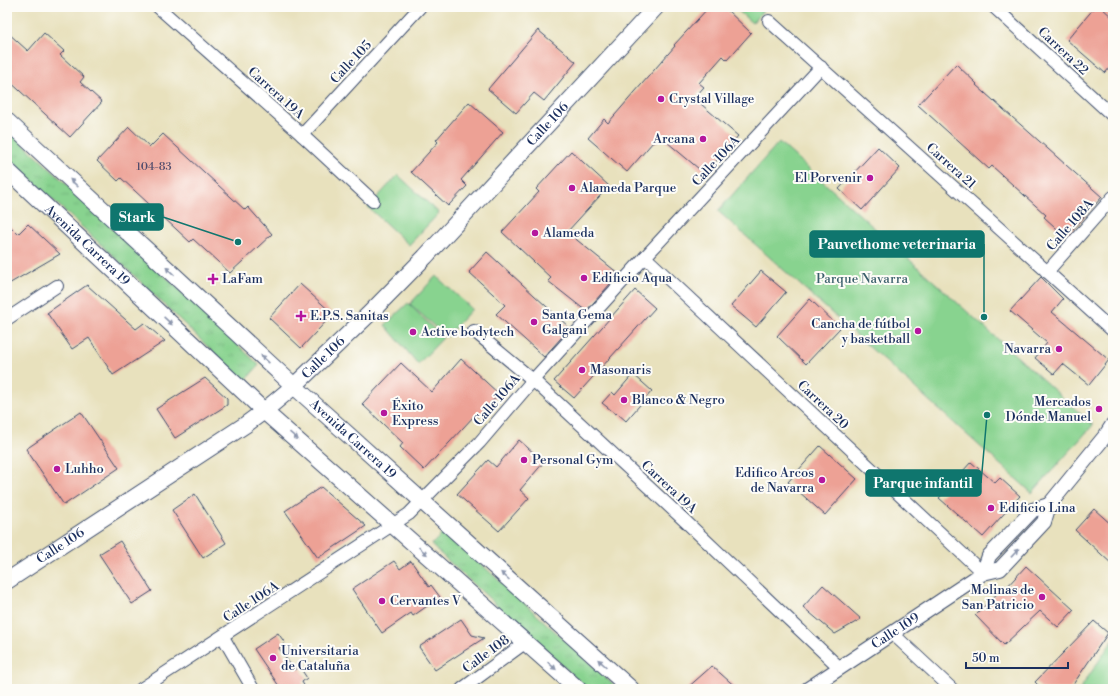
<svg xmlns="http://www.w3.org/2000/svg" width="1120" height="696" viewBox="0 0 1120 696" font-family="'Libre Bodoni',serif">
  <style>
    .grass { fill: url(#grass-tufts); stroke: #528176 }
    .park { fill: #88d38f; stroke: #528176 }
    .building { fill: #eda195 }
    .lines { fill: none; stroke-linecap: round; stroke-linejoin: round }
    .minor-casing { stroke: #3a4a6c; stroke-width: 14 }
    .tertiary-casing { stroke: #3a4a6c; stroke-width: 16 }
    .secondary-casing { stroke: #3a4a6c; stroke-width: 18 }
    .minor { stroke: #fff; stroke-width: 12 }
    .tertiary { stroke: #fff; stroke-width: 14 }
    .secondary { stroke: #fff; stroke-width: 16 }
    .oneway { fill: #8d97ae }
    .poi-dot { fill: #b5179e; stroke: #fdfcf7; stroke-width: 1.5 }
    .labels { text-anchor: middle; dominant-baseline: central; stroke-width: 4; stroke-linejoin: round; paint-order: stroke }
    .number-label { font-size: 11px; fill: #504c6c }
    .street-label { font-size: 13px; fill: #1b2f5e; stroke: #fdfcf7 }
    .poi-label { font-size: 13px; fill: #1b2f5e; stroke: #fdfcf7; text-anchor: start }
    .park-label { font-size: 13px; fill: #3c606d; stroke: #fdfcf7 }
    .leader { fill: none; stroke: #0f766e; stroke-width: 1.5 }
    .callout-dot { fill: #0f766e; stroke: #fdfcf7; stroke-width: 1.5 }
    .callout { fill: #0f766e; stroke: #0f766e; stroke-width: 1.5 }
    .callout-label { font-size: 14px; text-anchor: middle; font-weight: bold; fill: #fff }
  </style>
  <defs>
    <pattern id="grass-tufts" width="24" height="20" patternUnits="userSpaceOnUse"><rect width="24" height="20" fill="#88d38f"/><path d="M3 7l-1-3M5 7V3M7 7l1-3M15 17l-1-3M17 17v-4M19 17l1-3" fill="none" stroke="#75b57e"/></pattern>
  </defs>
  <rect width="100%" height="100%" fill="#fdfcf7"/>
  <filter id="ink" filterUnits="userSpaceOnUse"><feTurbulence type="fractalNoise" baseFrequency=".025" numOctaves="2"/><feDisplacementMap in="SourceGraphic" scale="8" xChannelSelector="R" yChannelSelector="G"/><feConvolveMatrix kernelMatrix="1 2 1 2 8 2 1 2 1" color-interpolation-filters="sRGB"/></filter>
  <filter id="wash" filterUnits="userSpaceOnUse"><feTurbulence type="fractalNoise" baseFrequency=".012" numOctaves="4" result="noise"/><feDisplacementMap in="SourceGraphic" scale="16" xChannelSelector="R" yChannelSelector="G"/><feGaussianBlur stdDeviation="0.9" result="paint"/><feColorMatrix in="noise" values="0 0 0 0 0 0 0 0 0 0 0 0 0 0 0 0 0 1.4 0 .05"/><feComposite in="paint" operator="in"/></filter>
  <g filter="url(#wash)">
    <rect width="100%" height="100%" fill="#e8e1bd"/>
    <g class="grass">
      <path d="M7 129 128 241 259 365 244 382 141 282 7 157Z"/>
      <path d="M445 531 618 689H588L431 545Z"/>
    </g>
    <g class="park">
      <path d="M734 7H766L752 23Z"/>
      <path d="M779 142 1093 425 1032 493 718 211Z"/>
      <path d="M398 175 439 213 409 245 368 207Z"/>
      <path d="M436 276 472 309 446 337 410 304Z"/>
      <path d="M408 303 443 338 418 364 385 325Z"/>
      <path d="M1113 640V689H1080Z"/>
    </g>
    <g id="blocks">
      <g class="building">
        <path d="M709 7H724L751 33 727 60 723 56 699 83 704 87 694 98 738 136 705 174 661 137 655 144 653 142 627 172 588 138 604 119 608 123 675 46 674 45Z"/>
        <path d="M1095 7H1101L1113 18V64L1105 73 1067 40Z"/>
        <path d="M538 30 576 62 544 101 534 93 516 113 488 89Z"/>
        <path d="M7 32 28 51 44 33 64 51 60 55 84 77 80 82 102 102 70 137 7 79Z"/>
        <path d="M956 64 977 84 976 85 1102 197 1066 237 1044 217 1046 215 992 166 989 169 918 105Z"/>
        <path d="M469 102 503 132 461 180 467 186 448 206 411 172 438 142 436 140Z"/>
        <path d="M129 127 150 147 163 134 245 210 248 207 272 234 230 273 193 239 190 242 121 178 118 181 97 161Z"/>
        <path d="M878 147 900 168 862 210 839 189Z"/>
        <path d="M571 151 609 186 567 232 619 274 586 311 548 281 551 278 502 232 539 192 536 189Z"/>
        <path d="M7 223 18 234 28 224 60 254 7 285Z"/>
        <path d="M487 252 570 328 544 357 496 314 505 305 469 272Z"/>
        <path d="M761 271 786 292 756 327 731 306Z"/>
        <path d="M1041 277 1063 299 1052 312 1109 360 1089 385 1063 364 1054 374 1035 358 1047 343 1010 311Z"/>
        <path d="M300 284 333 314 301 348 269 318Z"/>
        <path d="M87 285 136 329 144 323 165 341 113 375 89 338 72 349 47 313Z"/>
        <path d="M635 290 655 308 574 398 554 381Z"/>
        <path d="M810 299 840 328 806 364 777 336Z"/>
        <path d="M461 359 499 394 478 417 475 415 424 470 400 447 403 443 362 404 401 363 432 392Z"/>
        <path d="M633 374 652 391 626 421 617 413 616 414 602 403 612 392 615 395Z"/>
        <path d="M205 378 227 398V405L175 438 156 409Z"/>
        <path d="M81 412 119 468 64 505 26 449Z"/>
        <path d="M519 440 544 462 520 490 529 498 499 531 457 494 488 460 496 467Z"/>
        <path d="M820 446 857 479 825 515 788 482Z"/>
        <path d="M971 462 995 483 1000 478 1020 496 983 537 939 498Z"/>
        <path d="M321 487 366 526 318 558 285 511Z"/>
        <path d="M195 494 226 543 203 558 172 510Z"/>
        <path d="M1094 509 1113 526V565L1075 530Z"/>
        <path d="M120 541 152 591 132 604 99 554Z"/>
        <path d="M394 561 400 569 411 561 429 587 431 585 440 597 413 616 411 613 382 633 352 589Z"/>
        <path d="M1026 566 1074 610 1058 627 1040 611 1004 645 975 615 1004 587 1005 589Z"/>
        <path d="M823 585 861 619 835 634 803 607Z"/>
        <path d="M461 619 472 635 484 638 435 670 419 647Z"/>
        <path d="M1094 621 1108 633 1070 689H1042L1035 682Z"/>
        <path d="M278 633 285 643 279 648 294 670 299 666 307 678 302 682 306 689H281L254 649Z"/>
        <path d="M712 666 738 689H686Z"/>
      </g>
    </g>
  </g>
  <g filter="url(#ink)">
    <use href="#blocks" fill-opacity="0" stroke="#3a4a6c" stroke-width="1"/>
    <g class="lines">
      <defs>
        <g id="minor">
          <path d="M158 7 302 135 373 201"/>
          <path d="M994 7 1113 116"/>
          <path d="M769 21 1113 331"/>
          <path d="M302 135 420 7"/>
          <path d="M645 257 983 573"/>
          <path d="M1047 272 1113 197"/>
          <path d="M7 319 57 286"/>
          <path d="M474 331 533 380 683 519 840 668"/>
          <path d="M892 633 952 689"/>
          <path d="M223 637 253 689"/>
          <path d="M141 689 409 514 480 442 533 380 645 257 821 67"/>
          <path d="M462 689 526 642"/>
        </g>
        <g id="tertiary">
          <path d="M983 573 989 556 1033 510 1049 505"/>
          <path id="s1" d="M808 689 983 573 1000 569 1044 522 1049 505 1106 435 1113 424"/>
        </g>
        <g id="secondary">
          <path id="s2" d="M7 121 294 386 631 689"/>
          <path id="s3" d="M7 170 264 411 578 689"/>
          <path id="s4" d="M7 581 245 425 264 411 294 386 368 315 425 257 656 7"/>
        </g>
      </defs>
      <use href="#minor" class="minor-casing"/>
      <use href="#tertiary" class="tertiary-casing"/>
      <use href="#secondary" class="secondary-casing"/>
      <use href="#minor" class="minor"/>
      <use href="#tertiary" class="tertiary"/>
      <use href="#secondary" class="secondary"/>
    </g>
    <defs><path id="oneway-solid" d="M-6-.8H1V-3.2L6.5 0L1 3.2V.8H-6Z"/></defs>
    <g class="oneway">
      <use href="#oneway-solid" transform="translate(74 183) rotate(-137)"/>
      <use href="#oneway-solid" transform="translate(170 271) rotate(-137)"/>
      <use href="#oneway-solid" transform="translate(168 321) rotate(43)"/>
      <use href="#oneway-solid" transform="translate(265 359) rotate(-137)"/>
      <use href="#oneway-solid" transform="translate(294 436) rotate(41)"/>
      <use href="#oneway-solid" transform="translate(423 551) rotate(42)"/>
      <use href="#oneway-solid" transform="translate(1015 553) rotate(-47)"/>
      <use href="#oneway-solid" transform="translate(505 576) rotate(-138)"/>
      <use href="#oneway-solid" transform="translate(602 663) rotate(-138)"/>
      <use href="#oneway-solid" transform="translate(552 666) rotate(42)"/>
    </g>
  </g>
  <g class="poi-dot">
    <circle cx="661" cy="99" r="4"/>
    <circle cx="703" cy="139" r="4"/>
    <circle cx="870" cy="178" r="4"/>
    <circle cx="572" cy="188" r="4"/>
    <circle cx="535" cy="233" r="4"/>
    <circle cx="584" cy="278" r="4"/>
    <path d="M211 273h4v4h4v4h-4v4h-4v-4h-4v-4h4z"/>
    <path d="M299 310h4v4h4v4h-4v4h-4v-4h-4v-4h4z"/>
    <circle cx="534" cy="322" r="4"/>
    <circle cx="918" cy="331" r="4"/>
    <circle cx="413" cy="332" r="4"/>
    <circle cx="1059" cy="349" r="4"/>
    <circle cx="582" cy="370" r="4"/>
    <circle cx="624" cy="400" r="4"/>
    <circle cx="1099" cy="409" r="4"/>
    <circle cx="384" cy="413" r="4"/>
    <circle cx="524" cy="460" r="4"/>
    <circle cx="57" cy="469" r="4"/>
    <circle cx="822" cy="480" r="4"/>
    <circle cx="991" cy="508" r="4"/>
    <circle cx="1042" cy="597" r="4"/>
    <circle cx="382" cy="601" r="4"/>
    <circle cx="273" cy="658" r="4"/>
  </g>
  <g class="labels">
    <g class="number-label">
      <text x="154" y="167">104-83</text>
    </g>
    <g class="street-label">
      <text transform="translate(1063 51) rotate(43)">Carrera 22</text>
      <text transform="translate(351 62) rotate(-47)">Calle 105</text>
      <text transform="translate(276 93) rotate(42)">Carrera 19A</text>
      <text stroke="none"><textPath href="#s4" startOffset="712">Calle 106</textPath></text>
      <text transform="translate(716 161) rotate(-47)">Calle 106A</text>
      <text transform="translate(951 166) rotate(42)">Carrera 21</text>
      <text transform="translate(1070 225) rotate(-49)">Calle 108A</text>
      <text stroke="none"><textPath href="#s3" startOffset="110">Avenida Carrera 19</textPath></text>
      <text stroke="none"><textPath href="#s4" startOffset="388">Calle 106</textPath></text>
      <text transform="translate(497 400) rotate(-49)">Calle 106A</text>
      <text transform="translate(823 405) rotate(43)">Carrera 20</text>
      <text stroke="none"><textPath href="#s2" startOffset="470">Avenida Carrera 19</textPath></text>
      <text transform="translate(669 487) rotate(43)">Carrera 19A</text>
      <text stroke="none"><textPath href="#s4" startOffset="64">Calle 106</textPath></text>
      <text transform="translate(251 602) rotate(-33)">Calle 106A</text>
      <text stroke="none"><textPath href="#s1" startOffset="105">Calle 109</textPath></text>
      <text transform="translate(486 654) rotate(-36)">Calle 108</text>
    </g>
    <g class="poi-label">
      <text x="669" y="99">Crystal Village</text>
      <text x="695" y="139" text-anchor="end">Arcana</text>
      <text x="862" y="178" text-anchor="end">El Porvenir</text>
      <text x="580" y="188">Alameda Parque</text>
      <text x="543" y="233">Alameda</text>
      <text x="592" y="278">Edificio Aqua</text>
      <text x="222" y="279">LaFam</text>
      <text x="542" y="315">Santa Gema<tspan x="542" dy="15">Galgani</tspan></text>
      <text x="310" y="316">E.P.S. Sanitas</text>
      <text x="910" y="324" text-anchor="end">Cancha de fútbol<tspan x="910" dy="15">y basketball</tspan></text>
      <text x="421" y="332">Active bodytech</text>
      <text x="1051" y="349" text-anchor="end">Navarra</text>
      <text x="590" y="370">Masonaris</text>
      <text x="632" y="400">Blanco &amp; Negro</text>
      <text x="1091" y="402" text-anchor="end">Mercados<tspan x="1091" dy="15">Dónde Manuel</tspan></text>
      <text x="392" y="406">Éxito<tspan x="392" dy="15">Express</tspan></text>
      <text x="532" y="460">Personal Gym</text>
      <text x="65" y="469">Luhho</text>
      <text x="814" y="473" text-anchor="end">Edifico Arcos<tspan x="814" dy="15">de Navarra</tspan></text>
      <text x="999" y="508">Edificio Lina</text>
      <text x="1034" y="590" text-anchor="end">Molinas de<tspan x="1034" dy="15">San Patricio</tspan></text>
      <text x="390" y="601">Cervantes V</text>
      <text x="281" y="651">Universitaria<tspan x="281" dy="15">de Cataluña</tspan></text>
    </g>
    <g class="park-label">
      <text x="862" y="279">Parque Navarra</text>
    </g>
  </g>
  <path class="leader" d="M238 242L163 217M984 317L984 244M987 415L981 483"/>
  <g class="callout-dot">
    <circle cx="238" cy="242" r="4"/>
    <circle cx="984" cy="317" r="4"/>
    <circle cx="987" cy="415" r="4"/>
  </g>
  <g class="callout">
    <rect x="111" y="204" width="52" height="26" rx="4"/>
    <rect x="810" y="231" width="174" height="26" rx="4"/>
    <rect x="866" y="470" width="115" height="26" rx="4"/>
  </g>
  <g class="callout-label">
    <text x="137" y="222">Stark</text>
    <text x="897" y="249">Pauvethome veterinaria</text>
    <text x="923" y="488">Parque infantil</text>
  </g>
  <rect width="1120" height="696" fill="none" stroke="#fdfcf7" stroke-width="24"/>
  <path d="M966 662v6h102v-6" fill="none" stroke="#1b2f5e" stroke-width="2"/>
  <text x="972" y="662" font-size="12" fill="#1b2f5e" stroke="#fdfcf7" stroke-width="3" paint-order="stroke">50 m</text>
</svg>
